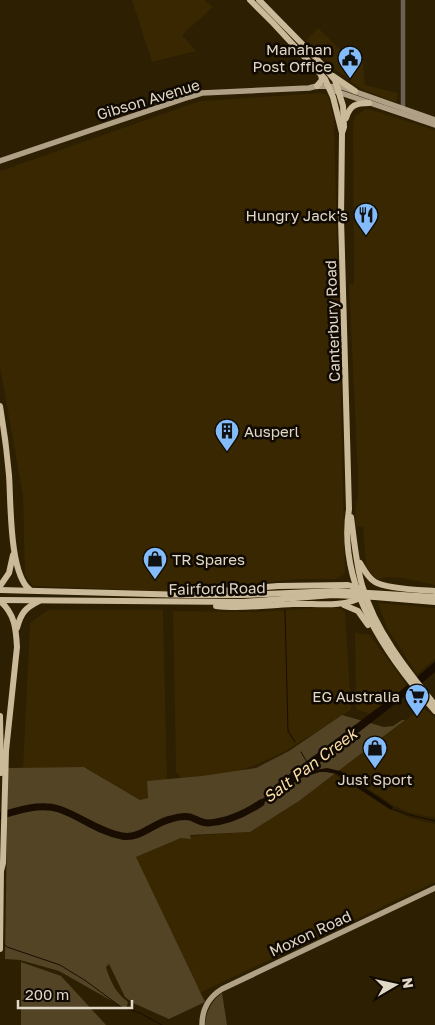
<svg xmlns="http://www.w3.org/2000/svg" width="435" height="1025" viewBox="0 0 435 1025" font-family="'Golos Text',sans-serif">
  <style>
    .built { fill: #382701 }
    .green { fill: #544426 }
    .water { fill: #180d00 }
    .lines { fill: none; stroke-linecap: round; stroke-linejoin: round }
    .stream { stroke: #180d00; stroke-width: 1 }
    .river { stroke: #180d00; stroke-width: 7 }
    .minor { stroke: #686154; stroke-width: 4.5 }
    .major { stroke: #afa086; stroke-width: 5.5 }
    .highway { stroke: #cbba99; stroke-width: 6 }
    .highway-bridge { stroke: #cbba99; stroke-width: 6 }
    .labels { text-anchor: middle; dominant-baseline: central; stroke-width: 5; stroke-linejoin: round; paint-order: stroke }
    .poi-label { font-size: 15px; fill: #e0d7c6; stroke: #100a02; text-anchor: end }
    .street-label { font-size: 15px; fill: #e0d7c6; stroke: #100a02 }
    .water-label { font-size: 16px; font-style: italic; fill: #fbdda6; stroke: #100a02 }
  </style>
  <rect width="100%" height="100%" fill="#2c1f02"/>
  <g class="built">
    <path d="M132 0H204L213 7 182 35 196 51 152 62Z"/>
    <path d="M318 28 347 56 363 58 365 85 397 93V100L395 102 361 89 332 67 307 41 308 38Z"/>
    <path d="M321 93 328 96 334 119 345 574 336 579H298L185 592 33 586 25 575 23 496 0 367V171L200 101Z"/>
    <path d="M365 109H369L435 130V585L402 578 386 577 377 580 366 567 363 526H356L355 509 358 495V477L349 284H354L353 124 355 116Z"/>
    <path d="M378 603 435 608V659L417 674 387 628Z"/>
    <path d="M334 607 345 611 351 710 284 752 253 766 217 778 183 780 176 772 173 611 257 612Z"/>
    <path d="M48 610H163L167 780 147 781 148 798 140 800 85 767 23 768 30 623Z"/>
    <path d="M355 633 370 635 407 686 370 714 356 709Z"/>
    <path d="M423 707 435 718V818L408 812 393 805 339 770Z"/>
    <path d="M334 774 392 810 411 818 435 824V882L199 993 136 857 181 838H191L189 836 250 832 299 801Z"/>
  </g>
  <g class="green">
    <path d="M342 715 384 727 393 726 402 720H405L299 801 250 832 190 835 191 839 181 838 136 857 205 1002 169 1019 133 1003 125 997 109 964 106 967C110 981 116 993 128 1002L126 1009 59 971 20 960 5 959 8 768 84 767 140 800 148 798 147 781 202 776 256 768 289 751Z"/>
    <path d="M21 962 61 976 106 1025H21Z"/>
    <path d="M222 993 227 1025H205C206 1012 211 1001 222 993Z"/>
  </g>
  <path class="water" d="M435 662V672L422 683 309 771 327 768 340 771 393 807 391 810 337 774 326 772H320L301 778 254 809 252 805 267 796 279 782 399 692Z"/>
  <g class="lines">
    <g class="stream">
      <path d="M285 610 288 731 295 742"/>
      <path d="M301 752 307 762"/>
      <path d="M393 809 410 815 435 821"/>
      <path d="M2 942 7 947 60 965 86 981 121 1007 140 1013 162 1025"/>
    </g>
    <path class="river" d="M0 816C18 810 41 803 59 809 82 817 97 831 122 836 139 840 155 822 171 819 177 817 185 816 190 817 196 819 202 823 208 823 226 822 246 813 261 803"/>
    <path class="minor" d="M403 111V0"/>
    <g class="major">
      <path d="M335 91 435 125"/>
      <path d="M0 161 189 97 202 93 309 88 317 86 342 87 435 120"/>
      <path d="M202 1025C202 1010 209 997 222 989L435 888"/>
    </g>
    <g class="highway">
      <path d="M250 0 273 23 325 79 333 97 342 133"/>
      <path d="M259 0 316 58 335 80 343 106 344 127 342 133 341 218 349 509C337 586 386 656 435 711"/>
      <path d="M333 76 355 91"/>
      <path d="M317 86 322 80 321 74"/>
      <path d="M346 118C350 105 356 103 369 103"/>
      <path d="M0 406C4 429 7 452 9 475 11 502 9 574 30 590"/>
      <path d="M351 517C354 539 356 563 362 585 375 630 405 668 435 705"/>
      <path d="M360 563C364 570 368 578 375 582 386 589 421 590 435 591"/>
      <path d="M0 586 9 573 13 555"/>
      <path d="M0 590 189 595H242"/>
      <path d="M209 592 278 586 348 585 358 588"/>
      <path d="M0 600 243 602"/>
      <path d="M0 601C15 614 16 629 17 647L6 751 3 863 1 871"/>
      <path d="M344 605 358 611 368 625"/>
      <path d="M216 606C242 609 267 605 293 604 315 603 343 608 362 597"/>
      <path d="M17 628C21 613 25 608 39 601"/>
      <path d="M0 716 1 773"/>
      <path d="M0 949 1 868"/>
    </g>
    <g class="highway-bridge">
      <path d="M242 595 336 591 435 597"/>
      <path d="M243 602 333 595 375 597 435 602"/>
    </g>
  </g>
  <defs>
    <symbol id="civic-pin" viewBox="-11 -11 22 30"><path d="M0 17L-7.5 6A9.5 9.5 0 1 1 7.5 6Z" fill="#84bcfb" stroke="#100a02"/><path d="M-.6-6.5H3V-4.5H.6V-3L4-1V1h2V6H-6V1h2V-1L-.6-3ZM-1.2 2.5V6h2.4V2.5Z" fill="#111"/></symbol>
    <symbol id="restaurant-pin" viewBox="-11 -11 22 30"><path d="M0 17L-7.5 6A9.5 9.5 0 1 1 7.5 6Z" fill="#84bcfb" stroke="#100a02"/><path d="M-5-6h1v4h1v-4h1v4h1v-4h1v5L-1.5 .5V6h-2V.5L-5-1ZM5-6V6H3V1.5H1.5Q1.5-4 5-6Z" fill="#111"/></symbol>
    <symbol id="building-pin" viewBox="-11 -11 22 30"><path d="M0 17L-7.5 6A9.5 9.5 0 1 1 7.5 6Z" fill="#84bcfb" stroke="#100a02"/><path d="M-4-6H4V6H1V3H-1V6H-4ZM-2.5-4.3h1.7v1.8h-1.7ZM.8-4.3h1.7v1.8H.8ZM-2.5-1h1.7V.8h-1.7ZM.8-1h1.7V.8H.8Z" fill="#111"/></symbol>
    <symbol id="shop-pin" viewBox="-11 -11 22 30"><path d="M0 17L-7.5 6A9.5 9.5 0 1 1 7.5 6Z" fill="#84bcfb" stroke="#100a02"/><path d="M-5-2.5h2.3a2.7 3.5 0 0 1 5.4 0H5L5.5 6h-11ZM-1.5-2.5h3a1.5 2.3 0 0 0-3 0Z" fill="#111"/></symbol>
    <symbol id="supermarket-pin" viewBox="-11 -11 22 30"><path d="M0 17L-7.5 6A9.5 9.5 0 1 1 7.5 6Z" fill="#84bcfb" stroke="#100a02"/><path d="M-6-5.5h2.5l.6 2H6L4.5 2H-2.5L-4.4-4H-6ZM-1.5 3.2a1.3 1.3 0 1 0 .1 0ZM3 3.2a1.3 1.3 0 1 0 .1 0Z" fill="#111"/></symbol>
  </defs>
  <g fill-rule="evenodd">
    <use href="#civic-pin" x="336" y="44" width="28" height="38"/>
    <use href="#restaurant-pin" x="352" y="201" width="28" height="38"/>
    <use href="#building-pin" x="213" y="417" width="28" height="38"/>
    <use href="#shop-pin" x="141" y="545" width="28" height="38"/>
    <use href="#supermarket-pin" x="403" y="682" width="28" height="38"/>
    <use href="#shop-pin" x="361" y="734" width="28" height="38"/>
  </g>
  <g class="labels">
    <g class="poi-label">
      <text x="332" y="49">Manahan<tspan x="332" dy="17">Post Office</tspan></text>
      <text x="348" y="215">Hungry Jack's</text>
      <text x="244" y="431" text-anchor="start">Ausperl</text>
      <text x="172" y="559" text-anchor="start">TR Spares</text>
      <text x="400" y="696">EG Australia</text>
      <text x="375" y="779" text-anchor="middle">Just Sport</text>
    </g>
    <g class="street-label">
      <text transform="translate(148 99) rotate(-17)">Gibson Avenue</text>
      <text transform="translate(332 321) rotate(-92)">Canterbury Road</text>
      <text transform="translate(217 588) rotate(-1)">Fairford Road</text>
      <text transform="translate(310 933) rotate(-25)">Moxon Road</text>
    </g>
    <g class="water-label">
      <text transform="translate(310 765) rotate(-37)">Salt Pan Creek</text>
    </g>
  </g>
  <g transform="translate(395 985) rotate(81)" stroke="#100a02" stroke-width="4" paint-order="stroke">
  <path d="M0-4L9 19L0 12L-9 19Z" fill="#e0d7c6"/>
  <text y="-8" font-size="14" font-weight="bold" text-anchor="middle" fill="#e0d7c6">N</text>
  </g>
  <path d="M18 1000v8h114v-8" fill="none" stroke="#e0d7c6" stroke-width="2.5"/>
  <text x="25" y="1000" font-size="15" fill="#e0d7c6" stroke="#100a02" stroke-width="4" paint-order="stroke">200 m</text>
</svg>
